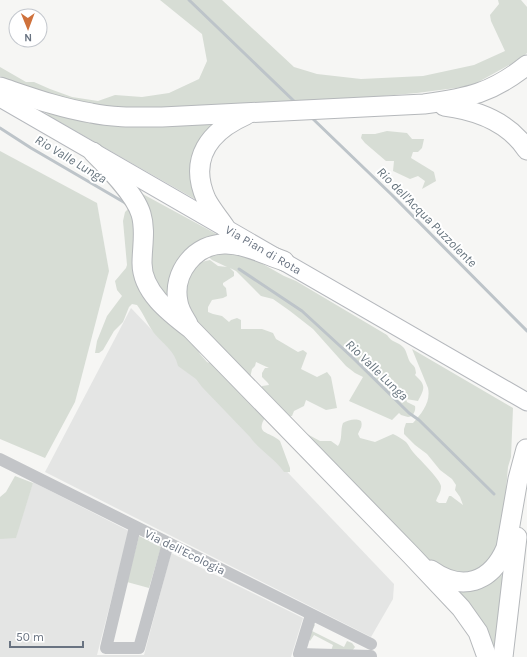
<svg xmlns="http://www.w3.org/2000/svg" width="527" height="657" viewBox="0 0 527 657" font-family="Karla,sans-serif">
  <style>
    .built { fill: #e4e5e4 }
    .green { fill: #d7ddd5 }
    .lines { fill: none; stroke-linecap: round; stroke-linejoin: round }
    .stream { stroke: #bdc4c9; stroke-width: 3 }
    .secondary-casing { stroke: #b5b8bd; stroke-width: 19 }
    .trunk-casing { stroke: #b5b8bb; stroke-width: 21 }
    .minor { stroke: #c3c5c8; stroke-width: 12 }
    .secondary { stroke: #fff; stroke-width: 17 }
    .trunk { stroke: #fff; stroke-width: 19 }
    .labels { text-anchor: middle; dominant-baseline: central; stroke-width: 4; stroke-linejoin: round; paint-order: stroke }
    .street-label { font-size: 12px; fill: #697381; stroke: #fff }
    .water-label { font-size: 13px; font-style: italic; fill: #65737d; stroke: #fff }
  </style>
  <rect width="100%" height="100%" fill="#f6f6f4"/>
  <g class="built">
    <path d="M131 308 394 584 393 599 371 637 45 472Z"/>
    <path d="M33 482 129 531 97 655H144L171 553 303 618 291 657H0V536H16Z"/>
  </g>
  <g class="green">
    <path d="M160 0H222L294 67 317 74 361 79 423 76 474 65 505 51 491 21 490 15 499 4 498 0H521L527 7V53L522 58 471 86 417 93 315 102 129 112 29 91 0 76V67L26 82H34L50 89 72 97 98 101 115 95 142 97 169 93 199 79 207 61 202 34Z"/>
    <path d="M45 109 225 118 216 128 200 202 49 116 45 112Z"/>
    <path d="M387 131 407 133 412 139H424L422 148 418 152H413L411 158 434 172 436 181 422 189 425 181 418 176 410 179 393 171 394 161H386L365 143 361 138 362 134H375Z"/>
    <path d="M0 151 97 203 109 271 75 402 45 458 0 439Z"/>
    <path d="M139 192 220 236 200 246 174 304 153 285Z"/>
    <path d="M132 208 139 253 200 354 207 362 215 365 266 416C254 435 269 431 280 441L290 468V472H284C274 458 259 450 250 437L202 387 196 379 178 366C175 351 163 344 154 333 147 324 144 314 137 305L132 304 129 307 123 322 114 331 103 350 99 353H95L97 341 107 316 122 296 117 290 115 281 126 268 127 265 123 221 125 212 128 209Z"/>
    <path d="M240 251 284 276 296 281 387 335C392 343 397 341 403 347 407 351 407 357 410 362 414 367 415 365 416 373L415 375C426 385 425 388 418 401L406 399 407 402 415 406C416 411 413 417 408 417L401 415 399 413 392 420 349 401 363 377 355 373 346 366 313 329 290 311 273 299 261 296 236 271 230 268 234 272V276L223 283V285L226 288 227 296 223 298 212 300 208 307V312L213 314 222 316 229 322 231 320 237 318 241 320V329H262L273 333 276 339 298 352 303 350 307 353 301 369 317 377 327 372 331 377 337 408 326 410 306 400 304 406 294 411 292 416H286L262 388V386L269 385 268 383 262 377V373L265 368H269L256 362 255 366 252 369 250 378 190 319 184 281 197 263 210 260 218 266 227 267 212 260 207 255Z"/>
    <path d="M412 349 513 408 511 457 508 467 505 502 503 510V528L499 549 479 573 440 572 307 436V434L320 441H331L338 446C343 439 340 430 343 423 349 420 355 418 361 421 363 427 360 429 358 434L360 438 375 442 393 434C398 436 402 439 406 442 409 445 410 449 413 452 419 459 440 479 441 486 441 493 438 495 436 501L439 503H446L449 496H451L463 505 460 497 455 490 456 485 452 479 440 470 427 454 415 445 404 434V429L406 423H413C422 413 431 402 428 388Z"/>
    <path d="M15 476 33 483 16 538 0 539V497L6 492Z"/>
    <path d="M139 536 161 547 149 588 127 582Z"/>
    <path d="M499 574 503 576 495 656 456 589Z"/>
    <path d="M313 623 315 625 312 631 344 647 347 641 352 643 355 647 352 651H331L333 645 314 635 310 641 309 639Z"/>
  </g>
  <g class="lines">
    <g class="stream">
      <path d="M189 0 295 102"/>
      <path d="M312 118 392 195 527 331"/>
      <path d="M0 128 31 148 127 204"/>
      <path d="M239 269 302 311 352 357 409 413 419 420 494 494"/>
    </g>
    <defs>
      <g id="secondary">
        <path id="s1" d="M0 98 527 402"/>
      </g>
      <g id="trunk">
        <path d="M0 87C30 97 60 108 91 113 115 118 138 117 162 117L424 104C468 98 492 93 527 65"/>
        <path d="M444 106C476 110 508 121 527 150"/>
        <path d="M93 152C108 167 135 194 141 214 146 230 142 247 142 263 142 292 170 313 191 329L411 555 461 608 478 632 487 657"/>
        <path d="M225 227C219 218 211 209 206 199 188 158 210 131 246 115"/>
        <path d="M188 324C184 317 179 310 178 302 172 273 195 243 226 244 245 244 266 255 284 261"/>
        <path d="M431 570C462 592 491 583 506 548L518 479 526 449"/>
        <path d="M503 657 517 537"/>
      </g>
    </defs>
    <use href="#secondary" class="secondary-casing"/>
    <use href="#trunk" class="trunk-casing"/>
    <g class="minor">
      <path d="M0 459 371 644"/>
      <path d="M135 527 106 648H139L168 543"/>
      <path d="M311 615 299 654 371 656"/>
    </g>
    <use href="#secondary" class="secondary"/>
    <use href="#trunk" class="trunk"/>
  </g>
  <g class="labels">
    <g class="street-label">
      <text stroke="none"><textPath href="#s1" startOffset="304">Via Pian di Rota</textPath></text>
      <text transform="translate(185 552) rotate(26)">Via dell'Ecologia</text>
    </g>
    <g class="water-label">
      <text transform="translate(71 159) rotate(31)">Rio Valle Lunga</text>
      <text transform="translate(427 217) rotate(45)">Rio dell'Acqua Puzzolente</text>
      <text transform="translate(377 370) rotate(44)">Rio Valle Lunga</text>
    </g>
  </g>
  <g transform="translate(28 28) rotate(179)"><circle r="19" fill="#ffffff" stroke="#c3c7cd"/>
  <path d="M0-3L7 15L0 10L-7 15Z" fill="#cf713b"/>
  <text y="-6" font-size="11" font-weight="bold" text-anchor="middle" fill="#697381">N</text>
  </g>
  <path d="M10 641v6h73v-6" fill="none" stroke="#697381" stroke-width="2"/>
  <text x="16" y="641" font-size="12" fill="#697381" stroke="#ffffff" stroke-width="3" paint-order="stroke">50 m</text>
</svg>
